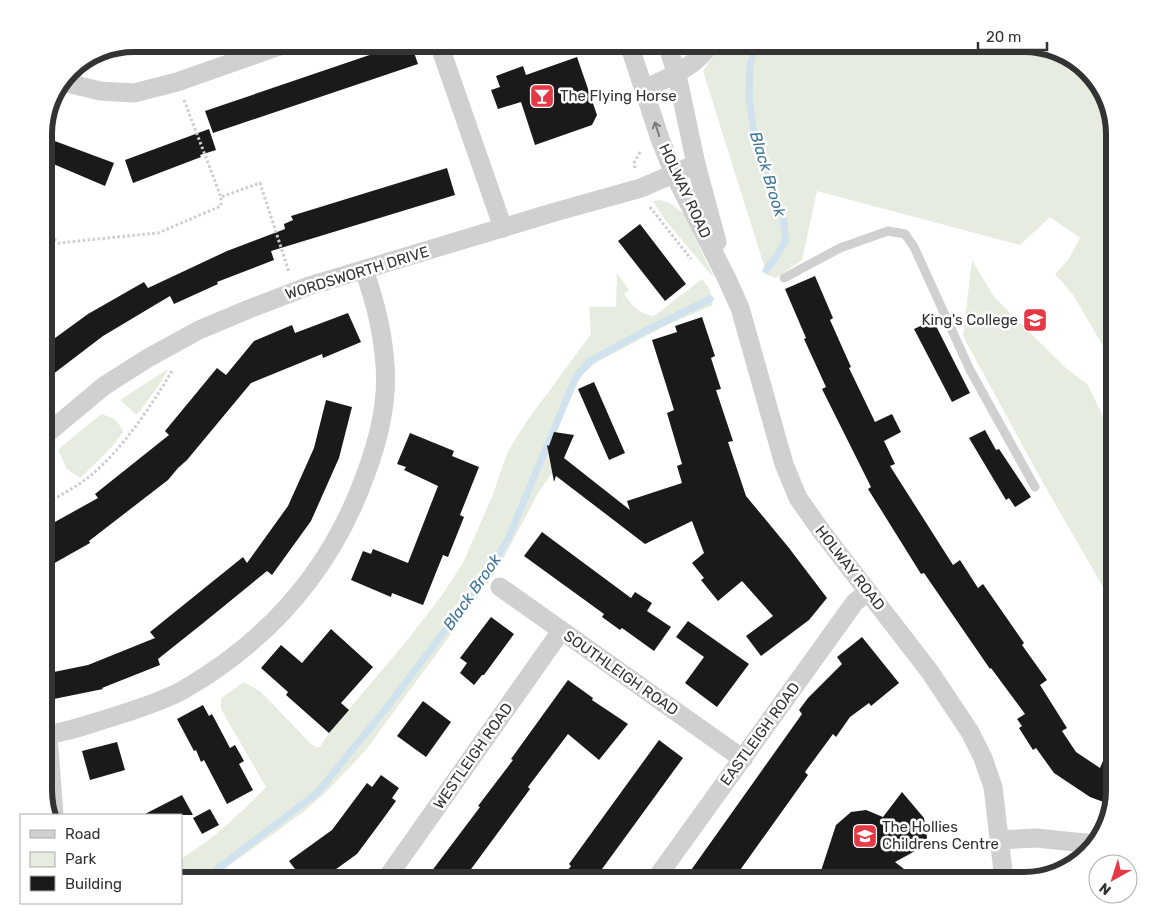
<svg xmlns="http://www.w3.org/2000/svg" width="1158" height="924" viewBox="0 0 1158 924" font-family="Rubik,sans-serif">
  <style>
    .green { fill: #e6ecdf }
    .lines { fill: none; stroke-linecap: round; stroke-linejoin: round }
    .stream { stroke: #cfe2ee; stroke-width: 7 }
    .building { fill: #1a1a1a }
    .path { stroke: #cdcdcd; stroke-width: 3; stroke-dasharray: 2.5 2.5; stroke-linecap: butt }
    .lane { stroke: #d0d0d0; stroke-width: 9 }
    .street { stroke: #d0d0d0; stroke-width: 19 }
    .oneway { stroke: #7a7a7a }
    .labels { text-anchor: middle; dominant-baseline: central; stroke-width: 5; stroke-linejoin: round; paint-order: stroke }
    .poi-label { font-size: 15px; fill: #333; stroke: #fff; text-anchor: start }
    .street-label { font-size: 15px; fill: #333; stroke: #fff }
    .water-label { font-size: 16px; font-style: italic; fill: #3f7597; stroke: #fff }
    .rim { fill: none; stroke: #333; stroke-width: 6 }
  </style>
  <rect width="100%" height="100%" fill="#fff"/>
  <g class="green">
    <path d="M721 44H1024L1083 66 1105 95 1114 134V358L1111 360 1074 296 1055 274 1068 260 1080 238 1050 217 1020 245 817 191 802 260 776 278 767 275 703 71Z"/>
    <path d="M661 200 671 204 684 214 714 278 665 220 653 201Z"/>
    <path d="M972 260 994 297 1066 368 1088 385 1114 440V606L1042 481 963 336Z"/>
    <path d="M617 273 629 290 624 294C633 306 638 314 654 316L702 279 710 290 713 305 667 325 597 362 583 374 570 396 548 449 552 473 538 493 500 565 482 592 365 751 330 788 305 811 209 880H181V859C213 839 240 814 266 787L221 709V698L244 682 260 691 311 744 316 747H320L329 733 409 638 442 595 463 563 492 497 508 451 527 421 591 334 589 307H616Z"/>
    <path d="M168 369 161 382 137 415 120 400Z"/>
    <path d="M101 414C112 417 119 421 123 432L111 448 80 478 67 469 58 450Z"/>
  </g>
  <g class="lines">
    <g class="stream">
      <path d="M756 44 750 65 749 98 756 147 783 218 786 240 776 257 766 270"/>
      <path d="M203 880 317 793 391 702 481 583 508 539 576 377 590 361 645 331 710 299"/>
    </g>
  </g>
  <g class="building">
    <path d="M411 44 418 64 213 133 205 111 396 46 397 49Z"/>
    <path d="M577 57 597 115 592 125 535 145 521 102 498 109 491 90 500 87 496 76 523 66 526 75Z"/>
    <path d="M209 129 216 150 200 155 201 157 133 183 125 160Z"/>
    <path d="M44 137 114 163 105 186 44 160Z"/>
    <path d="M447 168 455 195 271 251 274 260 217 282 218 284 174 304 170 296 103 336 44 381V346L88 314 144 282 148 288 227 251 285 229 284 224 293 220 291 216Z"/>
    <path d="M640 224 686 284 665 301 618 241Z"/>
    <path d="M815 276 833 318 830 320 851 367 849 368 875 422 892 414 901 432 884 441 895 464 890 466 953 565 960 560 978 588 983 584 1024 643 1022 645 1047 680 1040 685 1067 728 1062 731 1076 752 1100 768 1114 735V790L1109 804 1090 797 1054 773 1036 748 1033 750 1019 728 1022 726 1017 719 1025 714 991 668 990 669 924 573 921 574 868 489 871 487 822 389 826 387 804 339 806 338 785 289Z"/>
    <path d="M348 313 361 342 323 358 322 354 251 383 187 460 178 468 168 480 89 541 90 543 44 569V528L98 498 95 494 169 435 165 431 217 368 226 375 254 341 292 325 295 333Z"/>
    <path d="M702 317 715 356 711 358 721 389 716 390 733 441 728 442 746 496 789 548 827 598 809 620 761 656 746 636 773 616 742 581 718 601 701 580 704 578 692 563 704 553 692 521 645 544 556 476 554 482 547 445 549 446 554 432 574 435 564 458 630 510 627 501 682 483 677 466 682 464 667 413 674 410 652 340 677 332 675 326Z"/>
    <path d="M933 320 970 393 952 402 914 329Z"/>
    <path d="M594 382 625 453 609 460 578 389Z"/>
    <path d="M326 400 352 407 339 458 311 521 272 575 267 571 202 624 158 659 160 665 102 688 103 689 44 701V674L88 665 155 638 150 632 243 557 247 563 288 506 314 448Z"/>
    <path d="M985 430 996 450 999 449 1031 497 1015 507 1009 498 1006 500 969 438Z"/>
    <path d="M410 433 454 451 452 456 479 467 460 515 464 517 448 557 443 555 423 605 392 593 391 597 351 580 363 551 371 554 373 549 408 563 438 486 404 470 406 467 397 464Z"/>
    <path d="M542 532 631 598 635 592 652 603 647 611 671 627 654 651 622 628 620 630 602 617 604 614 524 556Z"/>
    <path d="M491 617 514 634 484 675H482L474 685 460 673 467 663 460 658Z"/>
    <path d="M688 621 749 664 717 707 685 683 704 657 676 637Z"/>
    <path d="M331 629 373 667 341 703 349 710 329 733 286 695 288 692 261 668 281 645 302 663Z"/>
    <path d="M862 637 899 683 871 706 869 703 850 717 836 737 833 734 805 772 808 775 733 880H684L802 714 799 710 808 698 842 664 837 657Z"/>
    <path d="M568 680 593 698 592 700 628 724 599 760 568 734 528 787 530 789 463 880H425L480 807 478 806 513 760 511 759Z"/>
    <path d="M423 701 451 722 426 757 397 736Z"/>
    <path d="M203 705 209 716 212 714 230 748 235 745 244 761 239 764 253 790 227 804 204 760 201 762 196 750 194 751 177 719Z"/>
    <path d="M659 740 683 758 594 880H560L571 866 569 864Z"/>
    <path d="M117 742 125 770 90 780 82 751Z"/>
    <path d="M381 775 399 788 392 798 396 801 383 819 357 854 321 880H303L289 861 332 830 367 783 372 787Z"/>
    <path d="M902 792 924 818 928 844 895 862 918 880H818L836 825 851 812 866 810 883 817Z"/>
    <path d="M182 795 193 815H143Z"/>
    <path d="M210 809 219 825 202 834 193 818Z"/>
  </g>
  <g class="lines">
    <g class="path">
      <path d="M184 100 221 197 260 183 289 272"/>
      <path d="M635 168 634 163 641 150"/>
      <path d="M650 207 691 259"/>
      <path d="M44 250 54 239 59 243 158 233 221 206V197"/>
      <path d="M44 504C60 496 76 487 90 476 121 451 153 404 173 369"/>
    </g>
    <path class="lane" d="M784 278 840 248 888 231 905 234 914 247 970 370 1035 487"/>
    <g class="street">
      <path d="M439 44 503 228"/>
      <path d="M629 44 660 139 674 174 727 279 740 308 784 464 798 498 822 532 930 672 970 732 983 758 993 787 1004 880"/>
      <path d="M667 44 677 75 696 164 717 242"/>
      <path d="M63 82 100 91 134 93 177 82 285 44"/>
      <path d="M644 89C668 78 696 67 710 44"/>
      <path d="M44 436 104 386 148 358 199 330 249 309 309 286 555 212 641 188 696 164"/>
      <path d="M500 587 743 759"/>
      <path d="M44 735C65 733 86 725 106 719 129 712 163 701 183 690 270 640 331 570 365 476 378 442 388 402 385 365 383 332 375 301 364 270"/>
      <path d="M48 735 54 815"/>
      <path d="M999 840 1036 838 1094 844"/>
      <path d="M383 880 389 875 561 631"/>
      <path d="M655 880 855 602 868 592"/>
    </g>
  </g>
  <defs><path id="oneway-shaft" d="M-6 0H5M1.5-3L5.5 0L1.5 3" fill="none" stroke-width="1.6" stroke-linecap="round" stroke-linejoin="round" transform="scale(1.25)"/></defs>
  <use class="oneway" href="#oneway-shaft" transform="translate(657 129) rotate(-108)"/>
  <defs>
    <symbol id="bar-square" viewBox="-11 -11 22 22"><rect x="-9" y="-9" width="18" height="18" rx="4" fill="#e63946" stroke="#fff"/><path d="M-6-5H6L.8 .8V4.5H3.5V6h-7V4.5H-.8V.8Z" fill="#fff"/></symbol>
    <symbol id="school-square" viewBox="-11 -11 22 22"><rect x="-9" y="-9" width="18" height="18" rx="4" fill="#e63946" stroke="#fff"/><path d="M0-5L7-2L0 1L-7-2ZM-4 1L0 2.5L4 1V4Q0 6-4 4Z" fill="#fff"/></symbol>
  </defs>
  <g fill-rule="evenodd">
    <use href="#bar-square" x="528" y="82" width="28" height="28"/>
    <use href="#school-square" x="1021" y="306" width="28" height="28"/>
    <use href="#school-square" x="851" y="822" width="28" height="28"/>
  </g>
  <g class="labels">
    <g class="poi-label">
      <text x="560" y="96">The Flying Horse</text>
      <text x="1018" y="320" text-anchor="end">King's College</text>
      <text x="882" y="827">The Hollies<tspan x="882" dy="17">Childrens Centre</tspan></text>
    </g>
    <g class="street-label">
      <text transform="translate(685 191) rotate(65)">HOLWAY ROAD</text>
      <text transform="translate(357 273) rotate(-17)">WORDSWORTH DRIVE</text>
      <text transform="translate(850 568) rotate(52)">HOLWAY ROAD</text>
      <text transform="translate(621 673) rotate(35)">SOUTHLEIGH ROAD</text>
      <text transform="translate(760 734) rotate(-54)">EASTLEIGH ROAD</text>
      <text transform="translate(473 756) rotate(-55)">WESTLEIGH ROAD</text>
    </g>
    <g class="water-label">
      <text transform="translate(768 174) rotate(73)">Black Brook</text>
      <text transform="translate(472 592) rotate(-55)">Black Brook</text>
    </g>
  </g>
  <path d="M0 0H1158V924H0ZM134 52H1024A82 82 0 0 1 1106 134V790A82 82 0 0 1 1024 872H134A82 82 0 0 1 52 790V134A82 82 0 0 1 134 52Z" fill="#fff" fill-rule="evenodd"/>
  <path class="rim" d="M134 52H1024A82 82 0 0 1 1106 134V790A82 82 0 0 1 1024 872H134A82 82 0 0 1 52 790V134A82 82 0 0 1 134 52Z"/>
  <rect x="20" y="814" width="162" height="90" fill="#ffffff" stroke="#adadad"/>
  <rect x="30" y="830" width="25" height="8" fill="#d0d0d0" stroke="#adadad"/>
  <text x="65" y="839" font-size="15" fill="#333333">Road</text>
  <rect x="30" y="852" width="25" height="15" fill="#e6ecdf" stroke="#adadad"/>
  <text x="65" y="864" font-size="15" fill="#333333">Park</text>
  <rect x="30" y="876" width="25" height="15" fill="#1a1a1a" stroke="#adadad"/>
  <text x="65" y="889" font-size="15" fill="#333333">Building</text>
  <g transform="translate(1113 879) rotate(219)"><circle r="24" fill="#ffffff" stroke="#adadad"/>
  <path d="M0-4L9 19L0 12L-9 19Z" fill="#e63946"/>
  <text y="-8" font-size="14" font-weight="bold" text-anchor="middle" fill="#333333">N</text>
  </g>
  <path d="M978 42v8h69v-8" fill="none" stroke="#333333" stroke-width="2.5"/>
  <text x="986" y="42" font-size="15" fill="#333333" stroke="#ffffff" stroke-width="4" paint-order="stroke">20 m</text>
</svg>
